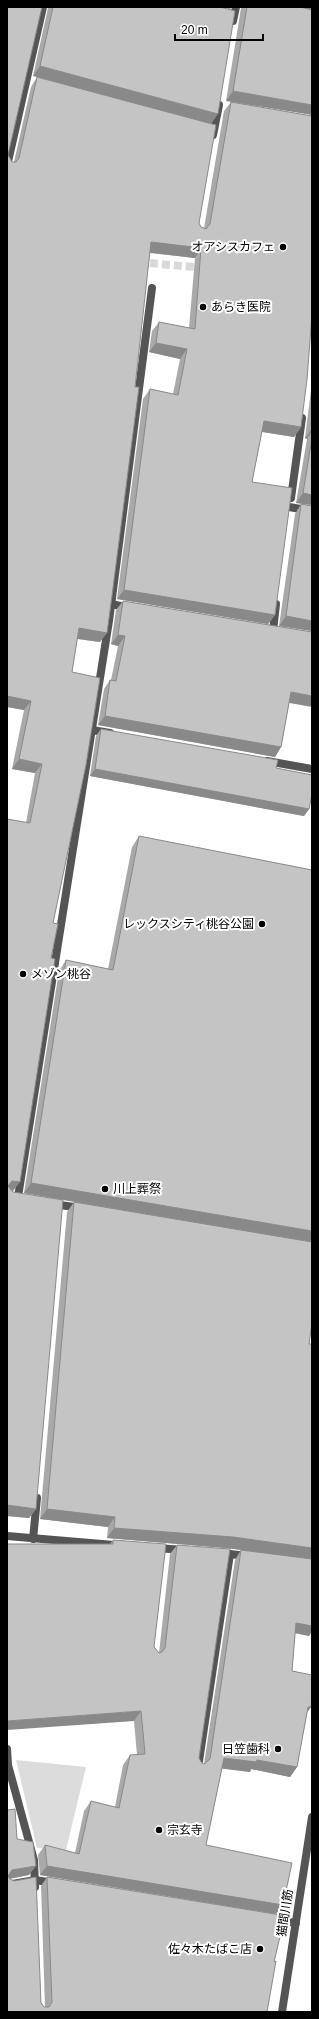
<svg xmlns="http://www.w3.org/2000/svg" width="319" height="2019" viewBox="0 0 319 2019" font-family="Helvetica,'Noto Sans JP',sans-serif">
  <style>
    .green { fill: #dcdcdc }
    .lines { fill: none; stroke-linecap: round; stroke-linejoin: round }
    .pedestrian-tunnel { stroke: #d9d9d9; stroke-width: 8; stroke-dasharray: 8 4; stroke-linecap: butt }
    .service { stroke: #555; stroke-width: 8 }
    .minor { stroke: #555; stroke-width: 8 }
    .tertiary { stroke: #555; stroke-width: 8 }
    .wall { fill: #a9a9a9 }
    .shaded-wall { fill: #898989 }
    .building { fill: #c4c4c4; stroke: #898989 }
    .poi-dot { fill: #000; stroke: #fff; stroke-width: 1.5 }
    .labels { text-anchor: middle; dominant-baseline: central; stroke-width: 4; stroke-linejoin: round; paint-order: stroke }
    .poi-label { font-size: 12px; fill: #000; stroke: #fff; text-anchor: end }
    .street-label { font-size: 12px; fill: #000; stroke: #fff }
  </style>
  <rect width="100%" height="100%" fill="#fff"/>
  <path class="green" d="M16 1760 86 1767 66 1850 37 1848Z"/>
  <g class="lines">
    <path class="pedestrian-tunnel" d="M138 262 204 268"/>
    <g class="service">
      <path d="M233 21 236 7"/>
      <path d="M213 135 219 105"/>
      <path d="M291 498 302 418"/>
      <path d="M289 507 312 511"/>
      <path d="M273 631 276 604"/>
      <path d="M18 1197 109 621 152 288"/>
      <path d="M7 1885 35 1880 54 1883"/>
      <path d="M269 1919 296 1923"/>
    </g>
    <g class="minor">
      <path d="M7 166 43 7"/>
      <path d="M111 604 130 608"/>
      <path d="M92 730 110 733"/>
      <path d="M267 761 312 769"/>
      <path d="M53 1204 81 1208"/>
      <path d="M7 1536 114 1545"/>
      <path d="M33 1539 37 1498"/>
      <path d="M156 1548 184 1550"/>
      <path d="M220 1553 248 1556"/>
      <path d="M7 1749 8 1765 34 1860 35 1887"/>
      <path d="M198 1768 230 1554"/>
    </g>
    <path class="tertiary" d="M282 2012 312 1817"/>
  </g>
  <g class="wall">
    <path d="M7 7 8 155 12 162H14L31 87 37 77 199 223 201 227 204 228 224 111 231 102 301 427 294 437 262 432 252 482 275 615 268 624 117 599 143 399 150 389 173 394 180 359 149 352 152 331 159 322 189 328 195 258 150 253 100 642 77 639 72 672 53 923 51 958 13 1191H12L36 1509 29 1518 7 1516V819L26 823 35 773 12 769 24 710 7 707Z"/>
    <path d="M48 7H220L33 76 48 8Z"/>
    <path d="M241 7H312L226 101 241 8Z"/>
    <path d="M312 382V505L296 503 307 439 305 438Z"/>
    <path d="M301 504 312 631 279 626 295 514Z"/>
    <path d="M123 601 289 703 281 747 275 757 98 725 104 689 110 680H111L118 646 111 644 116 610Z"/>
    <path d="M101 729 309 809 304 816 90 776 96 736Z"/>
    <path d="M139 836 309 1344H312V1631L309 1636 295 1633 292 1671 307 1713 297 1767 290 1777 251 1769 250 1772 222 1768 206 1845 283 1905 276 1914 40 1875 38 1855 45 1845 75 1853 84 1811 91 1801 115 1807 123 1765 130 1755H137L134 1721 110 1544 113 1540 154 1647 159 1653 170 1554 177 1545 199 1758 201 1762 204 1764 235 1560 241 1550 277 1555 226 1548 107 1538 108 1527 40 1519 67 1212 74 1202 24 1193 59 971 66 960 108 969 132 847Z"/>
    <path d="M7 1810 29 1875 10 1879 41 2003 44 2007H45L41 1886 47 1877 279 1923 267 2012H7Z"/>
  </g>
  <g class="shaded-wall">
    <path d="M221 7H232L230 9Z"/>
    <path d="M298 7H312V10Z"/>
    <path d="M40 66 218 114 211 124 33 76Z"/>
    <path d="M233 91 312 105V115L226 101Z"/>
    <path d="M151 242 201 248 195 258 144 252Z"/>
    <path d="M156 343 187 349 180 359 149 352Z"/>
    <path d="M264 421 301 427 294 437 257 431Z"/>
    <path d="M312 429V431L307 439 305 438Z"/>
    <path d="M303 493 312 495V505L296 503Z"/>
    <path d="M124 590 275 615 268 624 117 599Z"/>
    <path d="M286 616 312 621V631L279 626Z"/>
    <path d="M79 628 107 633 100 642 72 638Z"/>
    <path d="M118 635 125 636 118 646 111 644Z"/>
    <path d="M291 692 312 696V707L284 702Z"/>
    <path d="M7 696 31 701 24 710 7 707Z"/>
    <path d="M105 716 281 747 275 757 98 725Z"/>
    <path d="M19 759 42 764 35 773 12 769Z"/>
    <path d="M95 769 309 809 304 816 90 776Z"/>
    <path d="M12 1181 20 1182 13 1191H7V1188Z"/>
    <path d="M31 1183 312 1231V1242L24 1193Z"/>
    <path d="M7 1505 36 1509 29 1518 7 1516Z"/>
    <path d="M47 1509 115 1517 108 1527 40 1519Z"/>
    <path d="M114 1528 233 1537 312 1548V1559L226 1548 107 1538Z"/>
    <path d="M296 1623 312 1626V1631L309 1636 290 1632Z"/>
    <path d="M308 1707H311L304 1717Z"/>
    <path d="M141 1711 134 1721 7 1730V1721Z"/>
    <path d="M224 1758 257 1760 297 1767 290 1777 251 1769 250 1772 217 1768Z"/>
    <path d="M36 1866 29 1875 7 1879V1878L12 1870Z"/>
    <path d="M47 1866 283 1905 276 1914 40 1875Z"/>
  </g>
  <g class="building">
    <path d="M7 7H42L8 155 12 162H16L19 158 37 77 216 125 199 223 201 227 206 229 210 224 231 102 312 116V315L307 379 301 427 264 421 252 482 292 488 275 615 124 590 150 389 178 395 187 349 156 343 159 322 195 329 201 248 151 242 135 387H139L110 611 107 633 79 628 72 672 100 678 86 765 53 923 58 924 51 958 55 959 20 1182 12 1181 8 1186 13 1192 63 1200 36 1509 7 1505V819L30 823 42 764 19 759 31 701 7 696Z"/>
    <path d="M53 7H220L235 11 218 114 40 66Z"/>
    <path d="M247 7H300L312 10V105L233 91Z"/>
    <path d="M312 438V495L303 493Z"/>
    <path d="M301 504 312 506V621L286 616Z"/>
    <path d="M123 601 312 632V696L291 692 281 747 105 716 110 680 116 681 125 636 118 635Z"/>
    <path d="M101 729 278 760 276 768 312 775V794L309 809 95 769Z"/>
    <path d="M139 836 312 870V1231L31 1183 66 960 113 970Z"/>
    <path d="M74 1202 312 1242V1323L309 1344H312V1548L233 1537 114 1528 115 1517 47 1509Z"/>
    <path d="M113 1540 166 1544 154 1647 159 1653 162 1652 165 1648 177 1545 230 1549 199 1758 201 1762 204 1764 210 1759 241 1550 312 1559V1626L296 1623 292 1671 312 1675V1698L311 1707H308L297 1767 257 1760 256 1762 224 1758 206 1845 292 1863 283 1905 47 1866 45 1845 79 1854 91 1801 119 1808 130 1755 145 1754 141 1711 7 1721V1544H113Z"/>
    <path d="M15 1809 17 1839 33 1842 36 1866 12 1870 8 1876 10 1879 14 1881 36 1877 41 2003 44 2007H49L52 2002 47 1877 281 1915 279 1923 283 1924 274 1962 276 1961 267 2012H7V1810Z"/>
  </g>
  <g class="poi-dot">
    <circle cx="283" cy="247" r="4"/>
    <circle cx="203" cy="307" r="4"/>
    <circle cx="262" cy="924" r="4"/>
    <circle cx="23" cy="974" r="4"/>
    <circle cx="105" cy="1189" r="4"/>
    <circle cx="278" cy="1749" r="4"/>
    <circle cx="159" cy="1830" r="4"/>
    <circle cx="260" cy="1949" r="4"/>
  </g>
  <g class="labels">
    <g class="poi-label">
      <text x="275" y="247">オアシスカフェ</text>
      <text x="211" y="307" text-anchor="start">あらき医院</text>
      <text x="254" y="924">レックスシティ桃谷公園</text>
      <text x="31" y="974" text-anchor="start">メゾン桃谷</text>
      <text x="113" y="1189" text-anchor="start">川上葬祭</text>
      <text x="270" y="1749">日笠歯科</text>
      <text x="167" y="1830" text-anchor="start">宗玄寺</text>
      <text x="252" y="1949">佐々木たばこ店</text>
    </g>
    <g class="street-label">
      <text transform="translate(285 1913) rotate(-81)">猫間川筋</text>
    </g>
  </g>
  <rect width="319" height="2019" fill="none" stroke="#000000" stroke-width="16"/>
  <path d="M175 34v6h88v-6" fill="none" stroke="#000000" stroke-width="2"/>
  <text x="181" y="34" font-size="12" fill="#000000" stroke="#ffffff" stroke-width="3" paint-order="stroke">20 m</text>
</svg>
